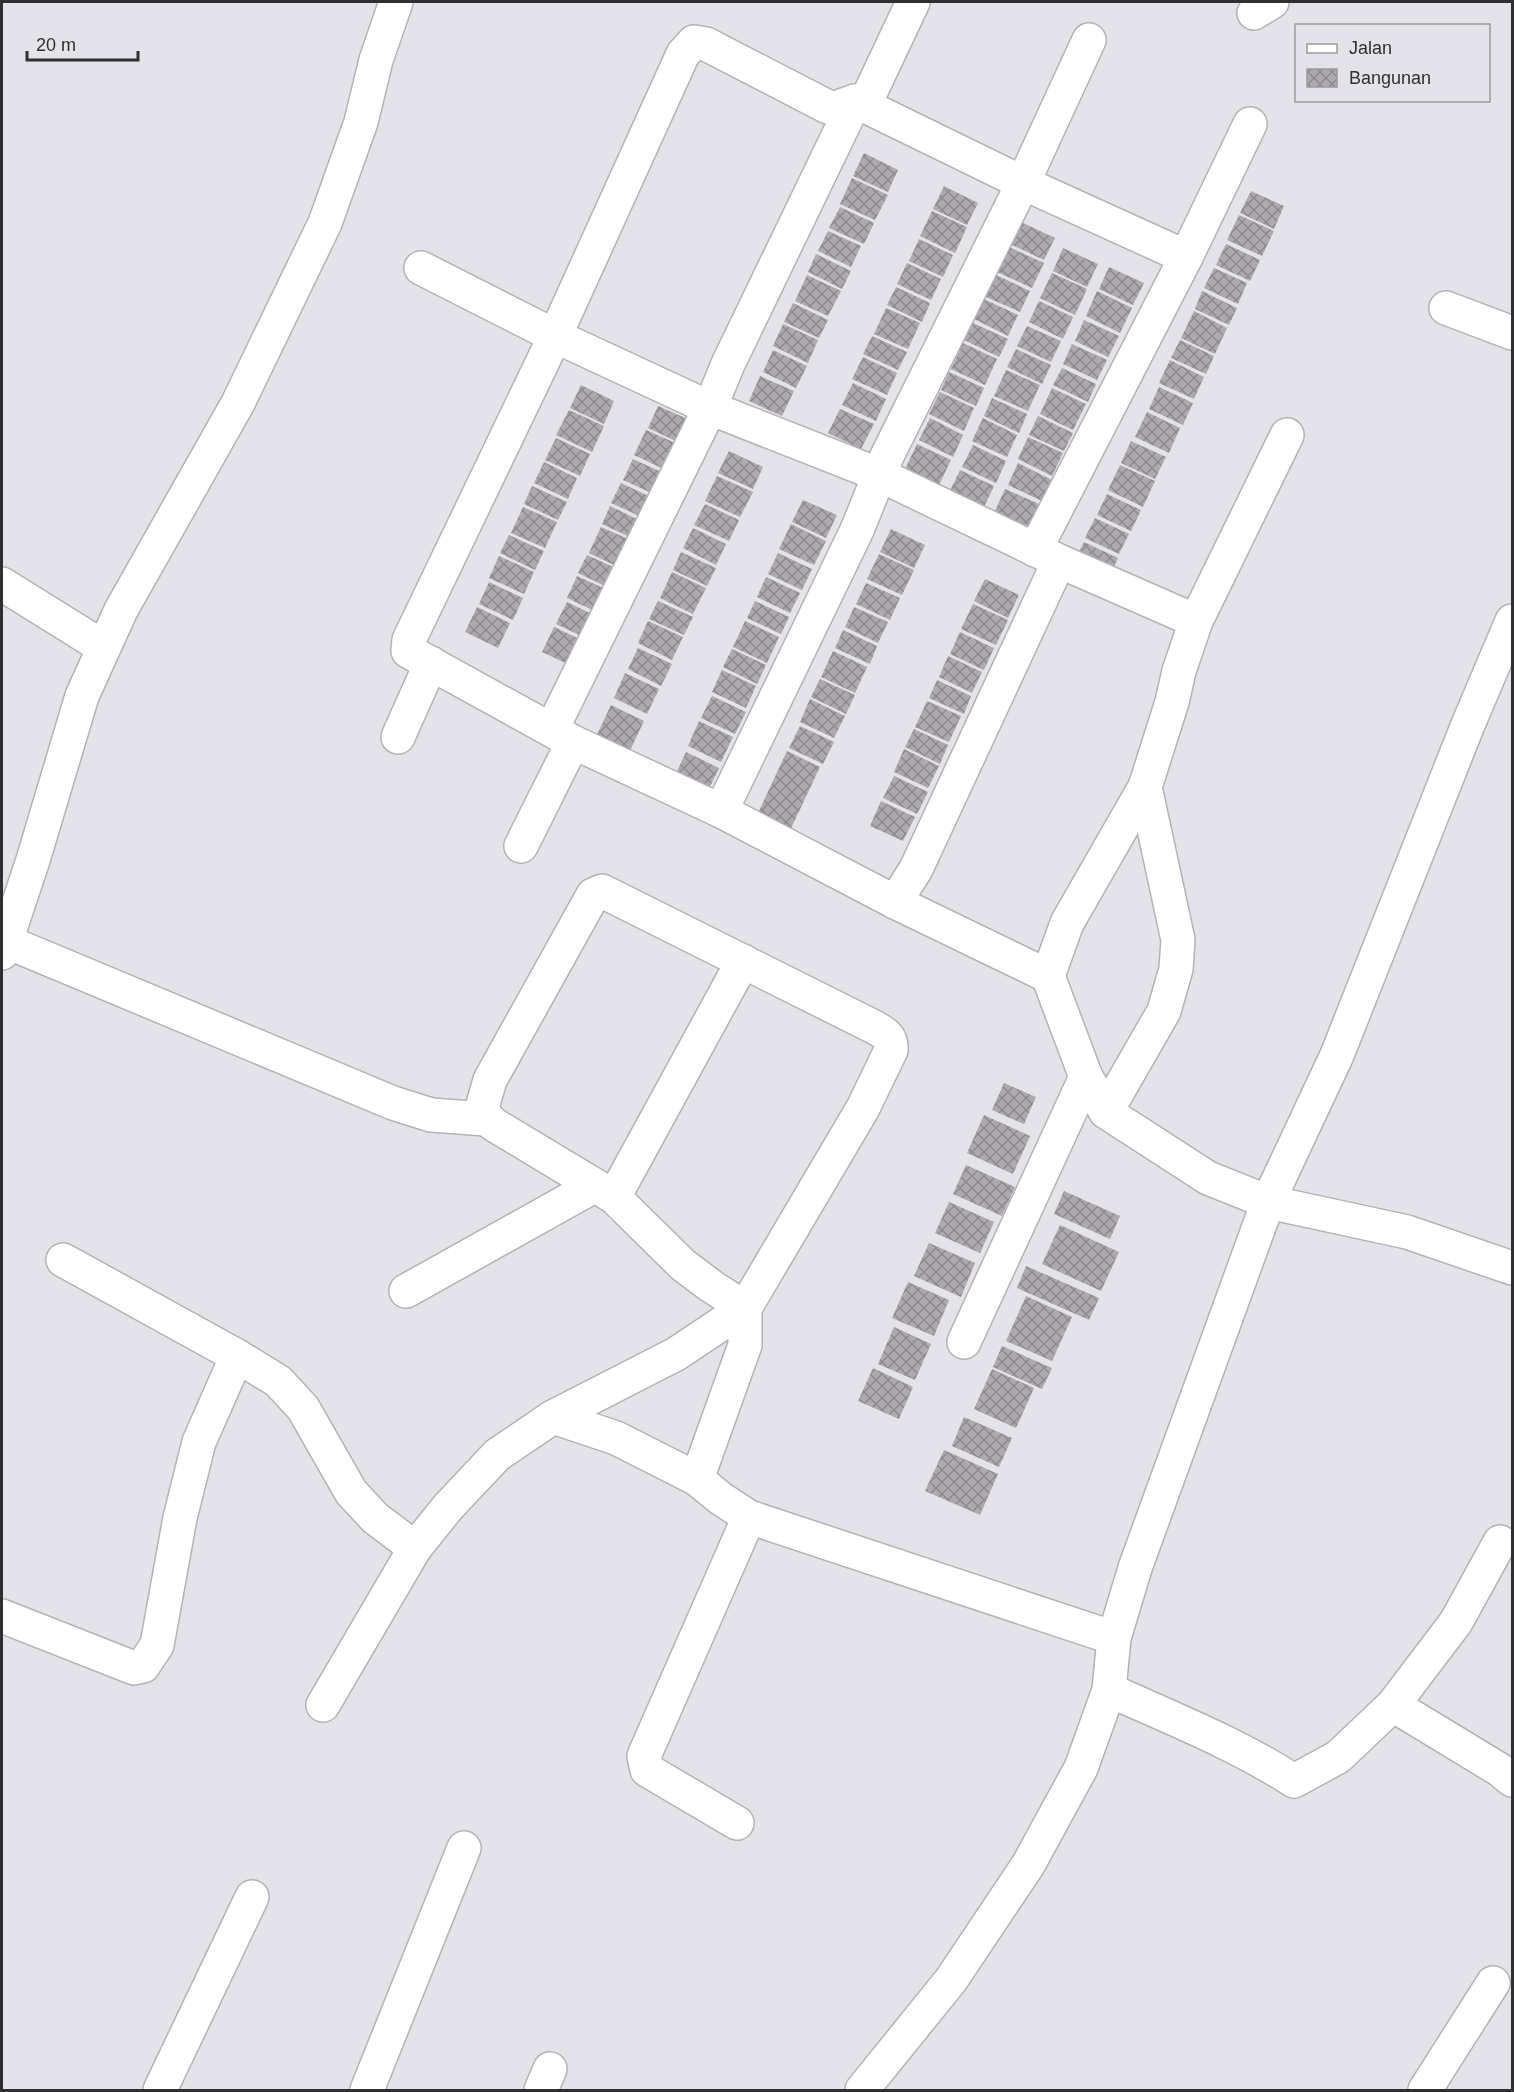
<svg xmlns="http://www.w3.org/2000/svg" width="1514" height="2092" viewBox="0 0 1514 2092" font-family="Arial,sans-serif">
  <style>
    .building { fill: url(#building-cross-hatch) }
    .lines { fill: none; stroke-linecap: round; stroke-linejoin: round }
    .minor-casing { stroke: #b3b2b7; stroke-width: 36 }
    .minor { stroke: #fff; stroke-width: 33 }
  </style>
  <defs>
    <pattern id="building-cross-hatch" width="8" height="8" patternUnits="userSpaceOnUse" patternTransform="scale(1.5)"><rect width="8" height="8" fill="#ada9ae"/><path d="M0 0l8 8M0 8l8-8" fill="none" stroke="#8d8a8e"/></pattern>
  </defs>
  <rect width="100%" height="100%" fill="#e4e3e9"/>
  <g class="building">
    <path d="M864 153 898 170 888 192 853 176Z"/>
    <path d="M852 178 888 195 875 220 840 204Z"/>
    <path d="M944 186 978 203 967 225 933 209Z"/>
    <path d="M1251 191 1284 206 1274 229 1240 213Z"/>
    <path d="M840 207 874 223 864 244 829 228Z"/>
    <path d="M932 211 967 227 955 253 920 236Z"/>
    <path d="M1239 215 1274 231 1262 256 1227 240Z"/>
    <path d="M1021 222 1055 238 1044 260 1010 244Z"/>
    <path d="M828 231 861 246 851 267 818 251Z"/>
    <path d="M919 239 953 255 943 277 909 261Z"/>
    <path d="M1226 244 1260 260 1250 281 1216 265Z"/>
    <path d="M1009 247 1044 263 1032 288 997 272Z"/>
    <path d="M1063 248 1098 264 1087 287 1053 271Z"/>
    <path d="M816 254 851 271 842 289 808 272Z"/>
    <path d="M907 263 941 279 931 300 897 284Z"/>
    <path d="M1109 267 1144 283 1133 305 1099 289Z"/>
    <path d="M1214 268 1247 283 1238 304 1204 288Z"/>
    <path d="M1052 273 1087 289 1075 315 1040 298Z"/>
    <path d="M807 275 841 291 828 316 795 301Z"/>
    <path d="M996 275 1030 291 1020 312 986 297Z"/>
    <path d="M896 287 930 303 922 322 887 305Z"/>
    <path d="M1097 291 1132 308 1120 333 1086 316Z"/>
    <path d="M1202 291 1237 308 1229 325 1195 309Z"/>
    <path d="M984 299 1018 315 1008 336 974 319Z"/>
    <path d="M1039 301 1073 317 1063 339 1029 322Z"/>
    <path d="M793 303 828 320 819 338 784 322Z"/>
    <path d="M886 308 920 323 908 349 874 334Z"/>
    <path d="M1194 311 1227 328 1215 354 1181 338Z"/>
    <path d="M1084 320 1119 336 1108 357 1075 341Z"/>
    <path d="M973 323 1008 339 999 357 964 340Z"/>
    <path d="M783 324 818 340 808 363 773 346Z"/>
    <path d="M1027 326 1061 341 1051 362 1017 346Z"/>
    <path d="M872 336 907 352 898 370 863 354Z"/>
    <path d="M1180 340 1214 356 1206 374 1171 358Z"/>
    <path d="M963 343 997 359 985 385 951 369Z"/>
    <path d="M1072 344 1107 360 1097 380 1063 364Z"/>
    <path d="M1016 349 1051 365 1042 384 1007 367Z"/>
    <path d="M773 350 807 366 796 388 763 372Z"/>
    <path d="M863 357 897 373 887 395 852 379Z"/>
    <path d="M1170 360 1204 377 1194 399 1159 383Z"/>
    <path d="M1062 368 1096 384 1088 402 1053 385Z"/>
    <path d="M1006 370 1040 385 1028 411 994 396Z"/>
    <path d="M949 372 984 388 976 406 941 390Z"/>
    <path d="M760 376 794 391 782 416 749 401Z"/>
    <path d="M853 383 886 399 876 421 842 405Z"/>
    <path d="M581 385 614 401 604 424 570 408Z"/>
    <path d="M1159 387 1193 403 1183 425 1149 409Z"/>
    <path d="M1052 388 1086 404 1073 430 1040 414Z"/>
    <path d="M940 392 974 408 964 431 929 414Z"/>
    <path d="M992 398 1027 414 1019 433 984 416Z"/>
    <path d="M658 406 692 421 682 444 648 428Z"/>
    <path d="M840 409 874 424 861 449 828 433Z"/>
    <path d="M569 410 604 426 592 452 556 435Z"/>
    <path d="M1147 412 1180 428 1169 453 1135 437Z"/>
    <path d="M1038 416 1073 433 1064 451 1029 435Z"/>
    <path d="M930 418 963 435 953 457 919 440Z"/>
    <path d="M983 418 1017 435 1007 457 972 441Z"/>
    <path d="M646 430 682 446 670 472 634 455Z"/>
    <path d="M1028 437 1063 453 1052 476 1018 459Z"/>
    <path d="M556 438 590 454 580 476 545 460Z"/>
    <path d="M1131 441 1166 457 1155 479 1121 463Z"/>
    <path d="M917 444 951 460 939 485 905 469Z"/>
    <path d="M973 445 1006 461 996 483 962 467Z"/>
    <path d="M729 451 763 467 753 489 718 473Z"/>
    <path d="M633 459 668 475 658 496 623 480Z"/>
    <path d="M544 462 577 478 568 499 534 483Z"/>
    <path d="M1018 463 1052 480 1042 501 1008 485Z"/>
    <path d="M1120 465 1155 481 1143 507 1108 490Z"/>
    <path d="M960 470 994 486 982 511 948 495Z"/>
    <path d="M717 476 753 492 740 517 705 501Z"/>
    <path d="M621 483 655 499 646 519 611 503Z"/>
    <path d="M532 486 567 502 558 520 524 504Z"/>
    <path d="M1005 489 1039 504 1027 529 994 513Z"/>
    <path d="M1107 494 1141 510 1131 531 1097 515Z"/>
    <path d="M803 500 837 515 826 538 792 522Z"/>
    <path d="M705 504 739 520 729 541 694 525Z"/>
    <path d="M610 506 645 523 636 540 602 524Z"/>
    <path d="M523 507 557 522 545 548 511 533Z"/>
    <path d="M1095 518 1129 534 1119 554 1085 538Z"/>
    <path d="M791 524 826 541 814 565 779 549Z"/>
    <path d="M601 527 635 542 622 569 589 553Z"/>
    <path d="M693 528 726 544 716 565 683 548Z"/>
    <path d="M891 529 925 545 914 568 880 552Z"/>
    <path d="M509 535 544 551 535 570 500 553Z"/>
    <path d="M1084 542 1118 558 1110 576 1075 559Z"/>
    <path d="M681 552 716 568 707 586 673 570Z"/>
    <path d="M778 553 812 569 802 590 768 574Z"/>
    <path d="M879 554 914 570 902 595 867 579Z"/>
    <path d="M587 555 622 571 613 590 578 573Z"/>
    <path d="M499 556 534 572 524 594 489 578Z"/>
    <path d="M672 572 706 588 693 614 660 598Z"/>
    <path d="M577 576 612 592 601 614 567 598Z"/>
    <path d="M766 577 800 593 790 613 757 597Z"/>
    <path d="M985 579 1019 595 1008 618 974 601Z"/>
    <path d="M489 582 523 598 513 620 479 604Z"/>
    <path d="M866 583 900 598 890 620 856 604Z"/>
    <path d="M658 601 693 617 684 635 649 619Z"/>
    <path d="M755 601 789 617 781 634 747 618Z"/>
    <path d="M567 602 600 618 590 640 556 624Z"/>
    <path d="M973 604 1008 620 996 645 961 629Z"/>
    <path d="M477 607 510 623 498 648 465 632Z"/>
    <path d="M854 607 888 622 878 643 845 627Z"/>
    <path d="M648 621 683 637 672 660 638 643Z"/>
    <path d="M745 621 779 637 767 663 733 647Z"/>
    <path d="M554 627 588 643 576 668 542 652Z"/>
    <path d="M843 630 877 646 870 664 835 648Z"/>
    <path d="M960 632 994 648 984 670 950 654Z"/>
    <path d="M638 648 672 664 661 686 628 669Z"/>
    <path d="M732 649 766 665 757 684 723 667Z"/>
    <path d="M833 651 867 667 855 693 821 677Z"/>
    <path d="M948 656 982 672 972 693 939 677Z"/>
    <path d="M722 670 756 686 746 708 712 692Z"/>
    <path d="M625 673 659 689 647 714 614 698Z"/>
    <path d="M820 679 855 695 846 714 811 697Z"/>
    <path d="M937 680 971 696 964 714 929 698Z"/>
    <path d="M712 696 746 712 735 734 701 718Z"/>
    <path d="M810 699 845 716 834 738 800 722Z"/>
    <path d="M927 701 961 716 949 742 915 727Z"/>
    <path d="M611 705 644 721 627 757 594 741Z"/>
    <path d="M699 721 733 737 721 762 688 746Z"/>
    <path d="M800 726 834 742 823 764 789 748Z"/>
    <path d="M914 729 948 745 940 764 905 747Z"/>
    <path d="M904 749 939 766 928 788 894 772Z"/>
    <path d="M787 751 820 767 785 841 752 826Z"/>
    <path d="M686 752 719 768 704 799 671 784Z"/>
    <path d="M894 776 928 792 917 814 883 798Z"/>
    <path d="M881 801 915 817 903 841 870 826Z"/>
    <path d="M1004 1083 1036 1097 1024 1124 992 1110Z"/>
    <path d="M984 1115 1030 1136 1013 1174 967 1153Z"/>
    <path d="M966 1165 1015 1187 1002 1216 953 1194Z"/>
    <path d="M1064 1191 1120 1216 1110 1239 1054 1214Z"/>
    <path d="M949 1202 994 1222 980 1253 935 1233Z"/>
    <path d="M1060 1225 1119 1252 1101 1291 1042 1264Z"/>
    <path d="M929 1243 975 1263 961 1297 914 1276Z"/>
    <path d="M1026 1266 1099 1298 1089 1320 1017 1288Z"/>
    <path d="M908 1282 949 1300 934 1336 892 1318Z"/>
    <path d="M1026 1296 1072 1317 1052 1361 1006 1341Z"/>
    <path d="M894 1327 931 1344 915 1380 878 1364Z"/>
    <path d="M1002 1346 1052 1368 1042 1389 993 1367Z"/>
    <path d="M873 1368 913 1387 899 1419 858 1401Z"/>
    <path d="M992 1369 1034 1388 1016 1428 974 1409Z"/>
    <path d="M964 1417 1012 1438 999 1467 952 1446Z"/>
    <path d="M944 1450 998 1474 980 1515 925 1491Z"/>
  </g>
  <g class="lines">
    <defs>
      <g id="minor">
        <path d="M1254 13 1272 2"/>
        <path d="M864 106 913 2"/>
        <path d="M1186 257 1023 183 855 101 835 108 828 107 706 44 694 42 683 54 555 336 409 640 408 651 573 742 721 811 895 902 1048 976 1086 1077 1106 1112 1208 1178 1268 1202 1407 1232 1512 1268"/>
        <path d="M421 268 555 336 710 408 880 475 1059 561 1196 621"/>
        <path d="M1446 308 1512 333"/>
        <path d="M1035 550 1186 257 1250 124"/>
        <path d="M2 584 103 647"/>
        <path d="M552 729 710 408 728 364 855 101"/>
        <path d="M398 737 431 663"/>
        <path d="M721 811 857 530 887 456 1023 183 1089 40"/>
        <path d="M521 846 573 742"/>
        <path d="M895 902 916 869 1059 561"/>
        <path d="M5 941 393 1103 431 1115 486 1119"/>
        <path d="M2 953 33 860 82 696 121 610 238 403 325 223 361 122 376 60 396 2"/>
        <path d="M1048 976 1067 923 1145 787 1172 702 1179 671 1196 621 1287 435"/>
        <path d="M1106 1112 1164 1011 1176 969 1178 940 1145 787"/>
        <path d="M614 1197 743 961"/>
        <path d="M63 1260 237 1356 278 1381 303 1408 351 1492 375 1518 415 1548"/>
        <path d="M406 1291 594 1186"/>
        <path d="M964 1342 1086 1077"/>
        <path d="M553 1417 676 1354 745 1308 863 1108 891 1050C892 1037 885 1033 874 1027L602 891 593 895 490 1080 481 1111 493 1124 614 1197 683 1265 711 1286 745 1308V1345L697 1479 720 1498 749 1517 1114 1638"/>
        <path d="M2 1616 134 1668 143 1666 157 1645 180 1518 199 1442 237 1356"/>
        <path d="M1109 1690C1171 1718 1237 1744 1294 1781L1338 1757 1393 1705 1456 1622 1500 1542"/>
        <path d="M323 1705 415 1548 448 1507 497 1455 553 1417 616 1438 697 1479"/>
        <path d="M1393 1705 1500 1770 1512 1780"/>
        <path d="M737 1823 647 1770 644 1756 749 1517"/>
        <path d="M160 2090 252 1897"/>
        <path d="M367 2090 464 1848"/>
        <path d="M541 2090 550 2069"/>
        <path d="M862 2090 951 1980 1028 1865 1081 1768 1109 1690 1114 1638 1135 1568 1268 1202 1337 1055 1467 727 1512 621"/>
        <path d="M1425 2090 1493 1983"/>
      </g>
    </defs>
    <use href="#minor" class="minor-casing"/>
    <use href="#minor" class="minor"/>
  </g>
  <rect width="1514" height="2092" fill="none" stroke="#2f2e31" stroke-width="6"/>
  <rect x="1295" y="24" width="195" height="78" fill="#e4e3e9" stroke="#9c9b9f" stroke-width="1.5"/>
  <rect x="1307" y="44" width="30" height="9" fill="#ffffff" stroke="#9c9b9f" stroke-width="1.5"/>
  <text x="1349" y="54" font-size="18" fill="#2f2e31">Jalan</text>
  <rect x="1307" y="69" width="30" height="18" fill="url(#building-cross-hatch)" stroke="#9c9b9f" stroke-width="1.5"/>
  <text x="1349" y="84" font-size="18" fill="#2f2e31">Bangunan</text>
  <path d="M27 51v9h111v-9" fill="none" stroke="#2f2e31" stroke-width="3"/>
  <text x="36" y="51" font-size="18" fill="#2f2e31" stroke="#e4e3e9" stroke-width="4.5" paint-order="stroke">20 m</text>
</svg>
